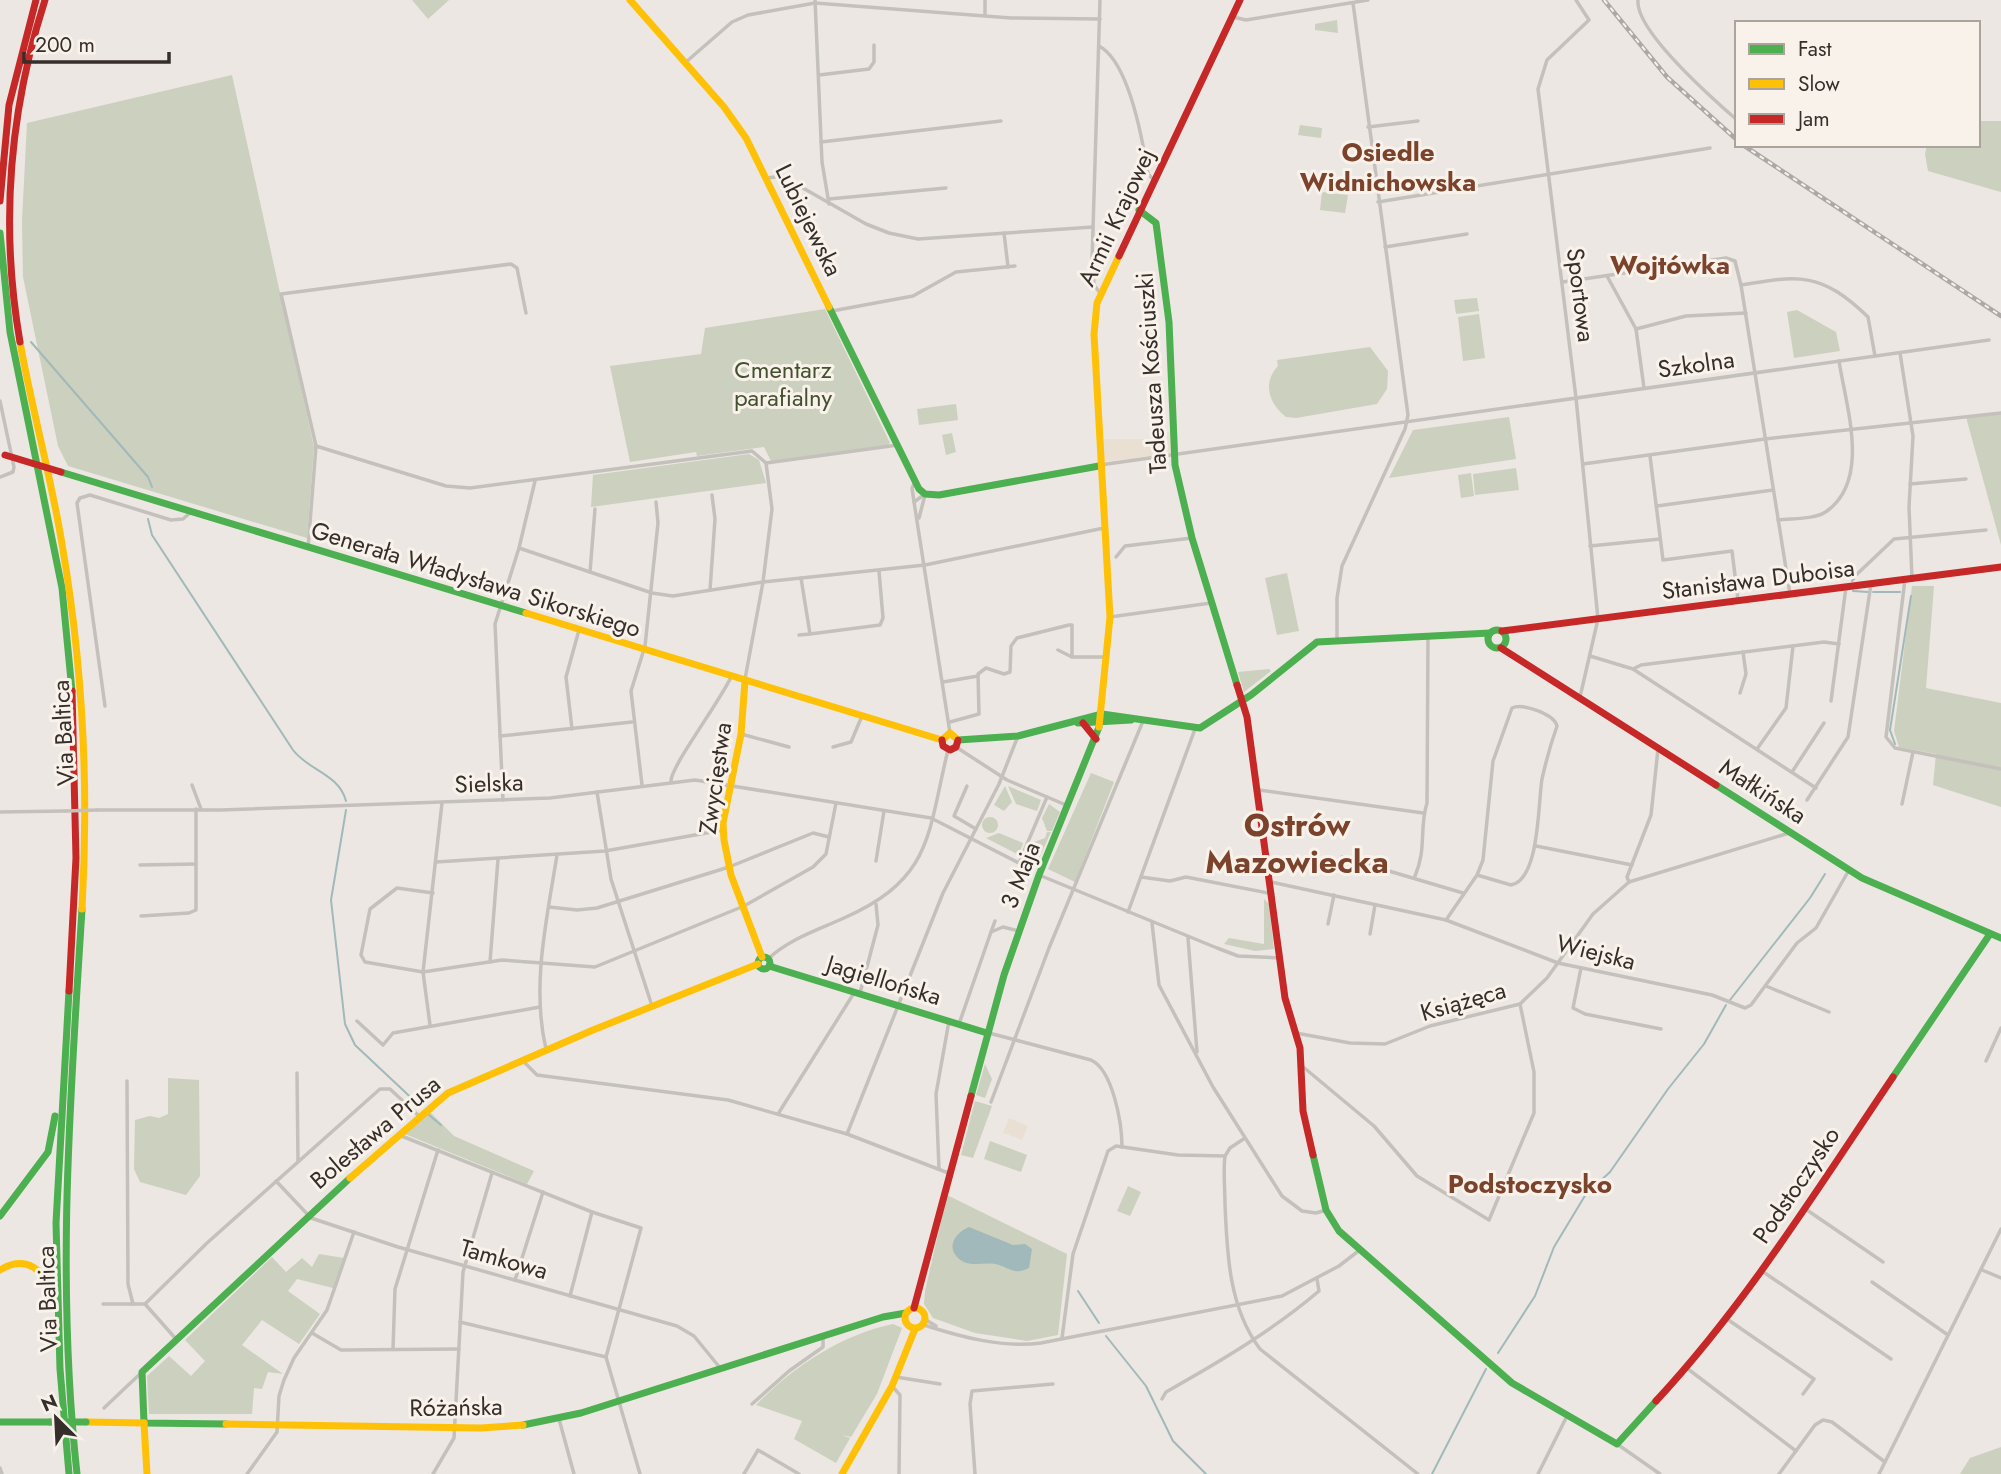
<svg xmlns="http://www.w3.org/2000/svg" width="2001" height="1474" viewBox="0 0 2001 1474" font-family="Jost,sans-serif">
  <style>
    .green { fill: #ccd0be }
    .plaza { fill: #e9e0d3 }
    .water { fill: #a1b9ba }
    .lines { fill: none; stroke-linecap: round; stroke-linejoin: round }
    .stream { stroke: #a1b9ba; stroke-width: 2 }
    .street { stroke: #c4c0bb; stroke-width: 3.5 }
    .fast { stroke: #4caf50; stroke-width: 7 }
    .slow { stroke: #ffc107; stroke-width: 7 }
    .jam { stroke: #c62828; stroke-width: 7 }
    .rail-casing { stroke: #aca8a5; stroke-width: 4.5 }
    .rail { stroke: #f8f2ea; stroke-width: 2; stroke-dasharray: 5; stroke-linecap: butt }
    .street-bridge { stroke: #c4c0bb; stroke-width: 3.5 }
    .fast-bridge { stroke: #4caf50; stroke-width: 7 }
    .jam-bridge { stroke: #c62828; stroke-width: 7 }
    .labels { text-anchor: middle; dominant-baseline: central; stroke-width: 6; stroke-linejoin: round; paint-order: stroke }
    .street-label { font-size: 24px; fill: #352e2a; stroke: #f8f2ea }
    .park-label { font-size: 24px; fill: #435130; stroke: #f8f2ea }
    .neighbourhood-label { font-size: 26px; font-weight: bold; fill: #7b432c; stroke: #f8f2ea }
    .district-label { font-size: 32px; font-weight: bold; fill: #7b432c; stroke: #f8f2ea }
  </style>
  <rect width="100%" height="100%" fill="#ece7e2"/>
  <g class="green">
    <path d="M412 0H449L428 19Z"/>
    <path d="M1337 20 1338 33 1315 30V24Z"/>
    <path d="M232 75 314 447 307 538 68 466 58 446 23 277 22 220 27 123Z"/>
    <path d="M1978 121H2001V192L1928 171 1925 154 1927 145H1978Z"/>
    <path d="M1300 125 1322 128 1321 138 1298 135Z"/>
    <path d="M1322 192 1348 195 1345 213 1320 210Z"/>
    <path d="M1477 298 1479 311 1456 314 1454 300Z"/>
    <path d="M825 309 890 443 888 445 771 461 764 447 697 456 696 452 630 462 610 366 701 354 705 328Z"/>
    <path d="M1797 310 1836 332 1840 351 1794 358 1787 312Z"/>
    <path d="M1479 314 1485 358 1463 361 1458 317Z"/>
    <path d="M1370 347 1388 371 1387 389 1377 404 1296 418 1286 417C1269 404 1262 383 1278 366L1277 360Z"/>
    <path d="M956 404 958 420 919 425 917 409Z"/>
    <path d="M2001 414V545L1966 417Z"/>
    <path d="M1509 417 1516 459 1389 478 1413 430Z"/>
    <path d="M952 433 956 452 946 455 942 435Z"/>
    <path d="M749 454 759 460 766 483 591 507 593 475Z"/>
    <path d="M1516 468 1519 490 1475 495 1473 474Z"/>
    <path d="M1471 473 1474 496 1461 498 1458 475Z"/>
    <path d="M1287 573 1299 631 1277 635 1265 578Z"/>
    <path d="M1912 586H1934L1926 688 2001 703V807L1933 785 1936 754 1899 747 1894 731Z"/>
    <path d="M1269 669 1271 671 1244 692 1238 672Z"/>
    <path d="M1091 773 1114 782 1075 882 1048 869Z"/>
    <path d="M1005 786 1012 802 1004 811 994 805Z"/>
    <path d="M1008 786 1041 800 1037 811 1016 804Z"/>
    <path d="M1049 804 1060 812 1052 831H1047L1042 818Z"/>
    <circle cx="990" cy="825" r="8"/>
    <path d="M1047 832H1051L1036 865 1026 860 1031 843 1045 838Z"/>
    <path d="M999 833 1023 843 1019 855 986 838Z"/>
    <path d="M1264 899 1269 904 1274 949 1255 951 1224 944 1229 938 1264 944Z"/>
    <path d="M985 1064 992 1079 985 1098 976 1095Z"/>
    <path d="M168 1078 199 1080 200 1176 186 1195 140 1182 134 1169 135 1120 150 1116 159 1118 168 1114Z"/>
    <path d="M975 1101 992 1106 973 1158 961 1155Z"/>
    <path d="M430 1112 454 1136 534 1171 527 1184 405 1134Z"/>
    <path d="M990 1141 1027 1155 1021 1172 984 1159Z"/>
    <path d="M1128 1186 1141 1192 1130 1216 1117 1211Z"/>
    <path d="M947 1195 1067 1254 1058 1335 1027 1341 975 1333 933 1318 924 1304 925 1291Z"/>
    <path d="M319 1254 344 1258 333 1288 297 1279 288 1291 320 1314 299 1344 262 1320 242 1345 283 1374 268 1372 262 1389 254 1388 252 1414H149L147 1376 169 1356 191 1376 205 1361 185 1340 272 1257 286 1272 302 1258 312 1267Z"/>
    <path d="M893 1324 902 1328 877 1394 851 1437 842 1435 850 1438 836 1463 794 1439 802 1421 756 1405C793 1367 840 1335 893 1324Z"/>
    <path d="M2001 1447V1474H1960L1970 1458Z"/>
  </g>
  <g class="plaza">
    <path d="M1171 431 1173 454 1102 462 1100 439H1147Z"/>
    <path d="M1009 1118 1028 1126 1022 1140 1003 1133Z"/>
  </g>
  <path class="water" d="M969 1227 1013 1245 1025 1244 1032 1249 1029 1268C1015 1275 1011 1269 999 1265 985 1260 969 1270 957 1257 946 1245 957 1232 969 1227Z"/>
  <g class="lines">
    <g class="stream">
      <path d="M31 342 148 477 152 487"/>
      <path d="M148 519 152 535 293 750C309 771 339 774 346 801"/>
      <path d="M1852 581 1855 578"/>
      <path d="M1853 591 1868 592"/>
      <path d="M1873 592H1900"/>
      <path d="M1895 744 1890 730 1911 596"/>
      <path d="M346 810 331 900 345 1024 355 1045 421 1107"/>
      <path d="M1730 1000 1810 898 1825 874"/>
      <path d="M429 1115 441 1125"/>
      <path d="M1078 1291 1099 1323"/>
      <path d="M1106 1336 1146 1386 1173 1441 1206 1474"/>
      <path d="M1498 1353 1535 1296 1554 1247 1586 1194 1610 1172 1668 1089 1704 1044 1726 1005"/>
      <path d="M1432 1474 1486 1369"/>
    </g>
    <g class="street">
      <path d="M815 0 822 162 829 204"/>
      <path d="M1576 0 1589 20 1547 60 1538 89 1576 398 1598 619 1580 697"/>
      <path d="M1638 0C1635 31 1713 99 1737 120"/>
      <path d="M985 15V0"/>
      <path d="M1233 17 1246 20 1368 0"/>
      <path d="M1099 46C1129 62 1143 142 1148 174L1154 180"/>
      <path d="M686 62 732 22 748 15 815 3 1011 18 1100 19"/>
      <path d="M819 75 869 69 874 62V45"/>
      <path d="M1368 127 1418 121"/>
      <path d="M821 142 1001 121"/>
      <path d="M767 178 782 176 866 224 889 233 918 239 1093 227"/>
      <path d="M829 199 946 188"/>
      <path d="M1378 202 1710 148"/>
      <path d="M1004 233 1008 267"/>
      <path d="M1385 247 1467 234"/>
      <path d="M1607 276 1636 329 1644 388"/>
      <path d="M1563 282 1726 258 1735 261 1741 285 1790 594"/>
      <path d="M1741 285C1800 275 1821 272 1868 317L1875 356"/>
      <path d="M1100 293 1094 285 1092 261 1100 0"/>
      <path d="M832 311 913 296 956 272 1015 266"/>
      <path d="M1636 329 1686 316 1746 313"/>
      <path d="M1900 353 1913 436 1909 507 1912 578"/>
      <path d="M0 401 14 467 13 472 0 477"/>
      <path d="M316 446 446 486 470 488 752 451 766 463 898 445"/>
      <path d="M1650 456 1663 560 1732 551 1738 600"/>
      <path d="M1583 464 1765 439 2001 413"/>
      <path d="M1100 465 1989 340"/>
      <path d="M915 482 912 488 914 502 950 733"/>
      <path d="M1910 484 1966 479"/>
      <path d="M914 502 925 494"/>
      <path d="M1657 506 1773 490"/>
      <path d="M919 518 925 495"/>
      <path d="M1778 520C1792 518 1815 520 1827 511 1871 479 1846 407 1839 361"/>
      <path d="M1590 546 1660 539"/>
      <path d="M308 548 316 446 281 294 511 264 517 268 526 313"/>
      <path d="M519 548 652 593 673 596 763 582 925 565 1104 528"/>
      <path d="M1116 557 1125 546 1192 538"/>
      <path d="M590 572 595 509"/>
      <path d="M1855 576 1894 539 1986 530"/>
      <path d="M801 578 810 634 880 625 883 618 879 571"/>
      <path d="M1905 579 1886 737 1895 748 2001 769"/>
      <path d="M710 590 715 519 712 495"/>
      <path d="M1110 617 1211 603"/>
      <path d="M799 635 810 634"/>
      <path d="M1337 640V598L1342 566 1405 429 1408 415 1353 3"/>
      <path d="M1058 650 1072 657"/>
      <path d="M1590 656 1633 669 1816 788"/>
      <path d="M1633 669 1641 665 1824 642 1839 644"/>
      <path d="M745 679 763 582 772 509 766 463"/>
      <path d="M943 682 978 676"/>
      <path d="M1740 693 1746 674 1743 652"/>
      <path d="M1831 701 1846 587"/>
      <path d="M105 706 77 503 80 498 90 495 171 520 183 519 191 512"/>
      <path d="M950 722 979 714 978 674 986 668 1004 674 1010 672 1011 646 1017 638 1069 625H1072V657H1106"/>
      <path d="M572 729 566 677 579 630"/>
      <path d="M741 734 789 747"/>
      <path d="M500 736 632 722"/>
      <path d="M833 747 851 742 862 716"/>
      <path d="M956 747 1007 780 1066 805"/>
      <path d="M1757 749 1786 708 1793 646"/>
      <path d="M1792 772 1824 723"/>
      <path d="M671 781C671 766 721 700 731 677"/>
      <path d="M192 785 201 809"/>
      <path d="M642 785 631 691 645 646 658 523 656 502"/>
      <path d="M967 786 954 816 976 829"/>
      <path d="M1259 790 1423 813"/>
      <path d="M597 792 611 879 652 1006"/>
      <path d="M503 800 495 624 519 548 535 481"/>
      <path d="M1807 800 1848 737 1871 584"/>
      <path d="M1902 804 1913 752"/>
      <path d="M97 810H221L550 798 695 780 931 818 1019 863 1047 797"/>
      <path d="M0 812 66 811"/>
      <path d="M1536 846 1632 865"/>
      <path d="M1342 857 1463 893"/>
      <path d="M876 861 884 811"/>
      <path d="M436 862 605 851 723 830"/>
      <path d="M140 865 196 864"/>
      <path d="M1039 875 1217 948 1238 956 1280 958"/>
      <path d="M1415 876C1427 848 1419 828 1427 803L1428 637"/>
      <path d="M1141 877 1170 881 1186 877 1273 894"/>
      <path d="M1271 882 1446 920 1558 963 1712 995 1745 1008 1751 1005 1797 943 1816 928 1849 870"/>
      <path d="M1629 882 1627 877 1651 815 1658 749"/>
      <path d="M433 893 397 888 370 909 361 955 365 962 423 972 502 960 595 967 744 906 813 867 826 854 836 803"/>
      <path d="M549 907 577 910 597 908 729 867 813 833 829 837"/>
      <path d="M1128 912 1195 729"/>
      <path d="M141 916 189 913 196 910V809"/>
      <path d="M1446 920 1477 875 1483 860 1493 761 1512 708C1523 703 1554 714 1557 726 1551 743 1546 761 1542 779 1538 801 1540 880 1511 885L1477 875"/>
      <path d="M1152 923 1159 985 1213 1087 1282 1196 1302 1211 1316 1213 1326 1210"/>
      <path d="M1328 924 1334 895"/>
      <path d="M991 932 995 921"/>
      <path d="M1370 934 1375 905"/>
      <path d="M1188 938 1197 1052"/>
      <path d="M768 959C789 939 818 930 844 918 933 878 927 836 948 750"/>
      <path d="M490 962 498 859"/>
      <path d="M1581 968 1573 1008 1585 1014 1661 1029"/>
      <path d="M1766 986 1829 1012"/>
      <path d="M860 993 878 925 876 904"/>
      <path d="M357 1021 383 1045 393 1033 540 1007"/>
      <path d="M959 1024 991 932 1003 927 1019 931"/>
      <path d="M430 1025 423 972 442 803"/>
      <path d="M989 1033 1091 1060C1113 1070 1122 1124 1122 1147"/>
      <path d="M1296 1033 1350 1043 1385 1044 1430 1026 1520 1004 1547 978 1593 914 1629 882 1789 833"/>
      <path d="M546 1049C531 986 547 918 557 855"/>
      <path d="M522 1060 537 1075 728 1100 847 1134 951 1174"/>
      <path d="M1986 1061 2001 1028"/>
      <path d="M1302 1066 1374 1126 1417 1176 1489 1220 1534 1113V1072L1520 1004"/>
      <path d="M297 1073 298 1161"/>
      <path d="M127 1081 128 1284 133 1304"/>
      <path d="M991 1102 1049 948 1143 721"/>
      <path d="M778 1114 854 993"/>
      <path d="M847 1134 943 893 999 784 1018 736"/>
      <path d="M399 1135 592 1212 641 1228 606 1357 640 1474"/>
      <path d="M1245 1138 1230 1148 1225 1156C1223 1171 1225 1188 1225 1204 1227 1254 1229 1308 1260 1349L1418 1474"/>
      <path d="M939 1169 936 1094 949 1021"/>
      <path d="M276 1181 311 1218 398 1247 677 1326 694 1336 721 1369"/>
      <path d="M1804 1208 1883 1262"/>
      <path d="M1982 1270 2001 1278"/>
      <path d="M1762 1271 1891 1359"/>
      <path d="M515 1280 543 1192"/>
      <path d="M1872 1282 1948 1335"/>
      <path d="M570 1296 592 1212"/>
      <path d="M103 1304H145L176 1339"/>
      <path d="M145 1304 207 1243 380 1089H390L419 1116"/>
      <path d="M1727 1319 1814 1379 1803 1394"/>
      <path d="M926 1320 936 1326"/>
      <path d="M460 1322 606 1357"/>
      <path d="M924 1325C961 1337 1002 1348 1041 1343L1282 1296 1339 1266 1361 1249"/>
      <path d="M312 1333 341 1350 459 1349"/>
      <path d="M1062 1338 1073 1254 1108 1151 1116 1146 1178 1155 1225 1156"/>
      <path d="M393 1349 395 1289 438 1150"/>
      <path d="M1688 1369 1796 1451"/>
      <path d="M896 1377 940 1384"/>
      <path d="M892 1386 900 1395 899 1474"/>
      <path d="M1162 1399 1166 1392C1219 1362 1272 1331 1319 1291L1317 1279"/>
      <path d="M752 1404 789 1371 823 1347V1336"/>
      <path d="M104 1408 141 1373"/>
      <path d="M559 1419 574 1474"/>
      <path d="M1617 1444 1660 1474"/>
      <path d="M0 1468 2 1474"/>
      <path d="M247 1474 277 1432 279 1396 284 1380 294 1358 327 1310 354 1232"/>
      <path d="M433 1474 454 1438 463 1272 492 1173"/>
      <path d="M744 1474 758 1450 799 1474"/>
      <path d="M975 1474 970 1404 972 1391 1053 1384"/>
      <path d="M1538 1474 1567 1416"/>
      <path d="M1779 1474 1815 1425 1823 1420 1832 1422 1885 1462"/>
      <path d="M1879 1474 2001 1229"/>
    </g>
    <g class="fast">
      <path d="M1139 210 1156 223 1169 322 1175 465 1192 538 1237 685"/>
      <path d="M0 233 10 332 62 588 72 691"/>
      <path d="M829 307 919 489 925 494 939 495 1099 466"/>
      <path d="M61 472 526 613"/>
      <circle cx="1497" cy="639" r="9"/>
      <path d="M1078 723 1131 720"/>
      <path d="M958 740 1018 736 1102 714 1200 728 1251 695 1317 642 1490 633"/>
      <path d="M1716 785 1862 878 2001 938"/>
      <circle cx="764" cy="963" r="6"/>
      <path d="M769 966 987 1033"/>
      <path d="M69 991 56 1223 60 1369 69 1474"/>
      <path d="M1893 1077 1990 934"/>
      <path d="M971 1096 1004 975 1039 875 1099 727"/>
      <path d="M1313 1155 1326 1210 1339 1231 1512 1383 1617 1444 1656 1401"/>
      <path d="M0 1216 48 1152 55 1116"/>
      <path d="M0 1422H50"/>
      <path d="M226 1424 144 1423 142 1372 350 1178"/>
      <path d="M523 1425 581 1413 883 1317 906 1313"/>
      <path d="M77 1474C56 1280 70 1103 82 909"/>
    </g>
    <g class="slow">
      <path d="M630 0 724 107 746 138 829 307"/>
      <path d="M20 342C32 410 51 476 62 544 83 666 89 787 82 909"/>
      <path d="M526 613 942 740"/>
      <path d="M745 681 741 734 723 823 724 840 731 875 762 957"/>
      <path d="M1099 727 1110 617 1094 334 1097 303 1119 256"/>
      <path d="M942 740 950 733 958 740"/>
      <path d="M350 1178 448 1093 593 1030 758 964"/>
      <path d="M0 1270C26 1254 45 1270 54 1296"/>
      <circle cx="915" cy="1318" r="10"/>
      <path d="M86 1422 144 1423"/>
      <path d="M144 1423 147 1474"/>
      <path d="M226 1424 481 1428 523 1425"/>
      <path d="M842 1474 892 1386 915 1329"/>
    </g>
    <g class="jam">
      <path d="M0 201 9 105 36 0"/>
      <path d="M1119 256 1240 0"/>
      <path d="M20 342C0 226 9 112 45 0"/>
      <path d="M1502 631 2001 567"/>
      <path d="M1501 648 1716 785"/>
      <path d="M1237 685 1247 717 1285 998 1300 1048 1303 1111 1313 1155"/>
      <path d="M1083 723 1096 739"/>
      <path d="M942 740 943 746 950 750 956 747 958 740"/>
      <path d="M69 991 76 858 72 691"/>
      <path d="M914 1308 971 1096"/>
      <path d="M1656 1401C1747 1303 1818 1188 1893 1077"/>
    </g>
    <defs>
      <g id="rail">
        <path d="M1604 0 1667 77 1737 140"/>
        <path d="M1743 145 2001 316"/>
      </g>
    </defs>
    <use href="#rail" class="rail-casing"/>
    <use href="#rail" class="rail"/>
    <path class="street-bridge" d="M66 811 97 810"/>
    <path class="fast-bridge" d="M50 1422H86"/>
    <path class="jam-bridge" d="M5 455 61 472"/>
  </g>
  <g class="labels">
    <g class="street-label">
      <text transform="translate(1116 217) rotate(-65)">Armii Krajowej</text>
      <text transform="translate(809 220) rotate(64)">Lubiejewska</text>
      <text transform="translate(1581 295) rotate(83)">Sportowa</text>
      <text transform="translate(1696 364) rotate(-8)">Szkolna</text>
      <text transform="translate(1151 373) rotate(-94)">Tadeusza Kościuszki</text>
      <text transform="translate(476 579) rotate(17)">Generała Władysława Sikorskiego</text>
      <text transform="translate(1758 579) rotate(-7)">Stanisława Duboisa</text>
      <text transform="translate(63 733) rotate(-93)">Via Baltica</text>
      <text transform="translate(715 778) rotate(-82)">Zwycięstwa</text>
      <text transform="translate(489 783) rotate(-2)">Sielska</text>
      <text transform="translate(1763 791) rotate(33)">Małkińska</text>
      <text transform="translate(1020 875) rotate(-69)">3 Maja</text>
      <text transform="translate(1596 952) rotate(14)">Wiejska</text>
      <text transform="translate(884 980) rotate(17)">Jagiellońska</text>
      <text transform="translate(1463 1001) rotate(-16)">Książęca</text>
      <text transform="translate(375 1132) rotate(-40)">Bolesława Prusa</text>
      <text transform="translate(1796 1185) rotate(-56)">Podstoczysko</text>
      <text transform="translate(504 1259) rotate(16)">Tamkowa</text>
      <text transform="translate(47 1299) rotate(-92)">Via Baltica</text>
      <text transform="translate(456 1407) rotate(-1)">Różańska</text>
    </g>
    <g class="park-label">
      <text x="783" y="369">Cmentarz<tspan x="783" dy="28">parafialny</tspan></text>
    </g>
    <g class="neighbourhood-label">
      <text x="1388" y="152">Osiedle<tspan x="1388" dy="30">Widnichowska</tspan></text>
      <text x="1670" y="265">Wojtówka</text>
      <text x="1530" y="1184">Podstoczysko</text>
    </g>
    <g class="district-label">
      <text x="1297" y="825">Ostrów<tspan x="1297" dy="37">Mazowiecka</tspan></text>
    </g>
  </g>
  <rect x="1735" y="21" width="245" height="126" fill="#f8f2ea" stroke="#aaa49d" stroke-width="2"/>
  <rect x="1749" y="44" width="35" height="10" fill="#4caf50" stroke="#aaa49d" stroke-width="2"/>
  <text x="1798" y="56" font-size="21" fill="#352e2a">Fast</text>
  <rect x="1749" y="79" width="35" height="10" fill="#ffc107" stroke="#aaa49d" stroke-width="2"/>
  <text x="1798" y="91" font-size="21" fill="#352e2a">Slow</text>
  <rect x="1749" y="114" width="35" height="10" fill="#c62828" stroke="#aaa49d" stroke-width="2"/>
  <text x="1798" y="126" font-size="21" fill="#352e2a">Jam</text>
  <g transform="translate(56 1418) rotate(336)" stroke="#f8f2ea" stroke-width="5" paint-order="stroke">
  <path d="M0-5L12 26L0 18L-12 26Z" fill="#352e2a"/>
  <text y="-10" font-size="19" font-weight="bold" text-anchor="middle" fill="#352e2a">N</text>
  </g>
  <path d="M24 52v10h145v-10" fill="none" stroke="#352e2a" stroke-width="3.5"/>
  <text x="35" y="52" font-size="21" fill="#352e2a" stroke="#f8f2ea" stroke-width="5" paint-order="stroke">200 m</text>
</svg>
